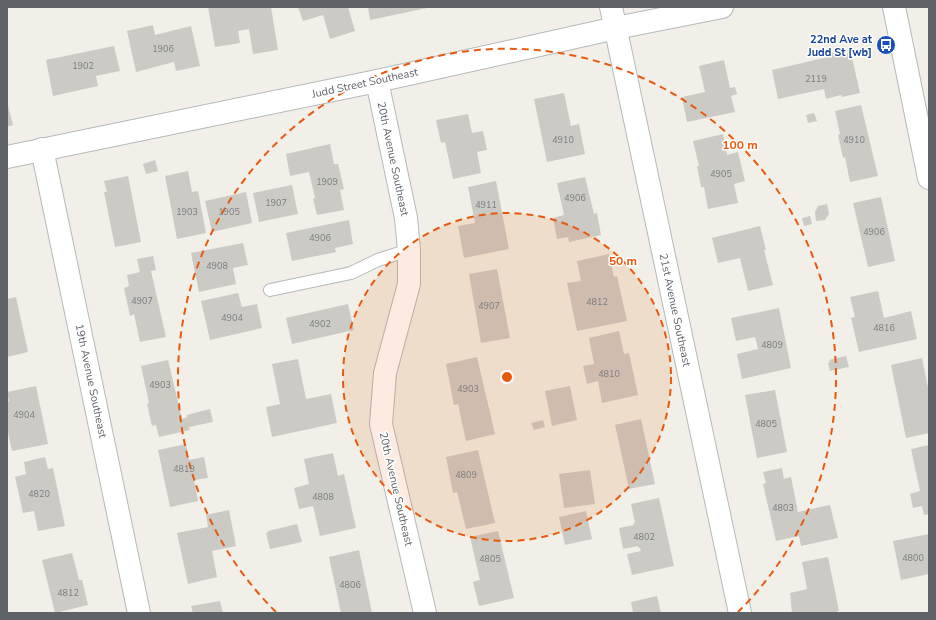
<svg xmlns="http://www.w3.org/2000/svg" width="936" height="620" viewBox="0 0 936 620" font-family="'Nunito Sans',sans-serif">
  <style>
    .building { fill: #cccac5 }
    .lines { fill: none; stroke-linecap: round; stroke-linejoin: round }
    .service-casing { stroke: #b5b8bc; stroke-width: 14 }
    .minor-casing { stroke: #b5b8bc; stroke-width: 24 }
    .tertiary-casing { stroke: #b5b8bc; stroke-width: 24 }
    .service { stroke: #fff; stroke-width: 12 }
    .minor { stroke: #fff; stroke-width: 22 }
    .tertiary { stroke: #fff; stroke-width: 22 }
    .ring { fill: none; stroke: #e8590c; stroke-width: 2; stroke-dasharray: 7 5 }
    .labels { text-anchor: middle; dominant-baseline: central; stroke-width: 3; stroke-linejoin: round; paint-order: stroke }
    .number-label { font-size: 9px; fill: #7a7d7f }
    .transit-label { font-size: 11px; font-weight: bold; fill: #164399; stroke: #fff; text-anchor: end }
    .street-label { font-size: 11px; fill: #5f6368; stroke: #fff }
    .centre { fill: #e8590c; stroke: #fff; stroke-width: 2 }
    .ring-label { font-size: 12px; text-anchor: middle; font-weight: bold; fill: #e8590c; stroke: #fff; stroke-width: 3; stroke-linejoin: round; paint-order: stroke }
  </style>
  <rect width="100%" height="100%" fill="#f1efe8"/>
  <g class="building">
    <path d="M208 7H271L278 50 253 54 249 29 238 31 240 43 215 47Z"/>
    <path d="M298 7H348L355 31 330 39 323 15 303 21Z"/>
    <path d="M368 7H427V8L370 20Z"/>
    <path d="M153 25 155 35 191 26 200 66 176 71 174 62 136 72 127 31Z"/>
    <path d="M114 46 120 71 96 76 98 86 53 96 46 60Z"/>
    <path d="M838 52 839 55 851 53 860 93 842 97 841 95 826 99 824 89 778 99 772 70 828 57V54Z"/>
    <path d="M724 60 730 88 735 87 737 94 731 96 735 112 687 122 682 97 705 92 699 66Z"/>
    <path d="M564 93 571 126 579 124 585 154 547 162 534 99Z"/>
    <path d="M7 102 13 125 7 127Z"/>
    <path d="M861 105 878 176 850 182 845 157 843 158 838 135 840 134 835 111Z"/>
    <path d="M814 113 817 121 808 123 806 115Z"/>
    <path d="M468 114 472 133 483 131 487 150 477 152 481 173 453 179 445 142 441 143 436 120Z"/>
    <path d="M723 134 727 155 738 152 745 181 734 184 738 203 708 209 704 187H701L697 166H699L693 141Z"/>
    <path d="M330 144 334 164H338L344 189 340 190 344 210 317 215 313 199 315 198 309 172 290 176 286 154Z"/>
    <path d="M155 160 158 171 146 174 143 164Z"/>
    <path d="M188 171 192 192 198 191 206 233 177 239 165 176Z"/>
    <path d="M128 176 141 242 115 247 104 192H107L104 181Z"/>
    <path d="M585 177 594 214 597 213 601 235 569 242 568 237 557 239 553 218 564 215 557 183Z"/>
    <path d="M496 181 509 249 464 258 458 226 475 223 468 187Z"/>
    <path d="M292 185 298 214 259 222 253 193Z"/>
    <path d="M246 192 252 223 212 232 205 201Z"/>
    <path d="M881 197 895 261 868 267 853 203Z"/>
    <path d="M827 204 829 214 825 220 816 221 815 212 818 206Z"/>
    <path d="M810 216 812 224 804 226 802 218Z"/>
    <path d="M349 220 353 244 335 248 336 252 292 261 286 233Z"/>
    <path d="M760 226 766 250H764L773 285 748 291 740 258 718 263 712 238Z"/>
    <path d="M243 243 248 265 233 268 236 284 199 292 191 253Z"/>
    <path d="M609 254 614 277 617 276 627 321 577 331 567 283 581 281 577 261Z"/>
    <path d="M153 256 156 270 151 271 166 337 140 342 134 314 130 316 124 288 129 286 127 275 140 272 137 259Z"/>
    <path d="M497 269 510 338 481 343 469 274Z"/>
    <path d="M878 291 884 318 911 311 917 339 859 352 851 318 855 317 850 297Z"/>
    <path d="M238 293 242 307 257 304 262 328 210 340 201 301Z"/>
    <path d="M16 297 28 352 7 357V299Z"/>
    <path d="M348 304 354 330 292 344 286 318Z"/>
    <path d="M779 308 791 368 742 379 737 354 758 349 755 337 736 341 731 318Z"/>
    <path d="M619 331 624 354 629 353 638 395 602 403 598 381 587 384 583 366 594 364 589 338Z"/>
    <path d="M846 356 849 367 830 371 828 363 830 362 829 360Z"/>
    <path d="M477 357 495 434 466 441 458 404 454 405 446 364Z"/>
    <path d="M922 358 929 393V433L906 438 891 365Z"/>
    <path d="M298 359 306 399 331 394 337 423 272 437 266 407 280 404 272 364Z"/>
    <path d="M168 360 182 419 187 417V415L210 409 213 422 189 427 190 430 159 437 156 425 152 426 147 404 149 403 141 366Z"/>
    <path d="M36 386 48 444 12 451 7 428V402L9 401 7 392Z"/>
    <path d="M570 386 577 420 552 426 545 391Z"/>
    <path d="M775 390 787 452 757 458 745 395Z"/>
    <path d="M641 419 655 484 629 489 615 425Z"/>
    <path d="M543 420 545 427 534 430 531 423Z"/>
    <path d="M186 444 189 460 204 457 208 478 194 480 198 501 170 507 158 450Z"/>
    <path d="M929 445V514L924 515 922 506 913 508 910 494 920 491 911 449Z"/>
    <path d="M478 450 495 523 466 529 457 492 453 493 446 457Z"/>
    <path d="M333 453 338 476 344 474 356 528 320 536 313 506 299 509 294 488 309 484 304 459Z"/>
    <path d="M45 457 48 469 53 468 65 526 38 531 34 511 23 513 15 477 26 474 24 462Z"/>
    <path d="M782 468 784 479 791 477 798 512 830 505 838 538 801 546 799 536 776 541 763 484 766 483 763 472Z"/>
    <path d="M590 470 595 504 564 508 559 474Z"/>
    <path d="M659 498 674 566 632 575 627 554 641 551 640 548H638V546L623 549 619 528 634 525 633 523H635L631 504Z"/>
    <path d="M229 510 236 546 212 551 217 577 188 584 177 533 208 527 206 515Z"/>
    <path d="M586 511 592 539 565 545 559 517Z"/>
    <path d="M297 524 302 542 270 549 266 533 268 532V531Z"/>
    <path d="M498 531 514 598 479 606 473 582 480 580 470 537Z"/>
    <path d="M929 534V574L901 580 893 541Z"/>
    <path d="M359 550 372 613H341L329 557Z"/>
    <path d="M72 553 79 580H82L88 605 55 613 42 560Z"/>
    <path d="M828 557 839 611H837L838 613H792L790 593 807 589 802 562Z"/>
    <path d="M657 596 661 613H633L631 602Z"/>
    <path d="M220 601 223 613H193L191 606Z"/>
  </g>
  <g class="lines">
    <defs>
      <path id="service" d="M270 290 351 273 378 260 409 250"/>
      <g id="minor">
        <path d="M611 7 740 613"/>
        <path d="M377 81 406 218 409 250V284L385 373 381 424 425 613"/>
        <path d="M42 149 139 613"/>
        <path d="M7 157 377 81 616 28 722 7"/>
      </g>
      <path id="tertiary" d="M894 7 929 178"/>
    </defs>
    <use href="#service" class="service-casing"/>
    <use href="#minor" class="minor-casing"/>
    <use href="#tertiary" class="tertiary-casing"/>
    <use href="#service" class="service"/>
    <use href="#minor" class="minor"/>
    <use href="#tertiary" class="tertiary"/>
  </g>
  <circle cx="507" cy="377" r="164" fill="#e8590c" fill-opacity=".12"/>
  <g class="ring">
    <circle cx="507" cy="377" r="164"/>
    <path d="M276 612A329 329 0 1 1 738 612"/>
  </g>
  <defs>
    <symbol id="bus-disc" viewBox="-11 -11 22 22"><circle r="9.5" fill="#1a4fb4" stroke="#fff"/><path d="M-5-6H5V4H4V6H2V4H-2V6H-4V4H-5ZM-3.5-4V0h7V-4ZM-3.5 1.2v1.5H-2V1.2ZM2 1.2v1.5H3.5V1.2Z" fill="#fff"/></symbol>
  </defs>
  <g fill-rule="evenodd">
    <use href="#bus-disc" x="875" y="34" width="22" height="22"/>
  </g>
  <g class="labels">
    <g class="number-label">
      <text x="163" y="49">1906</text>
      <text x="83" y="66">1902</text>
      <text x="816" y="79">2119</text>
      <text x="563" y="140">4910</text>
      <text x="854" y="140">4910</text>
      <text x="721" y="174">4905</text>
      <text x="327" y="182">1909</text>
      <text x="575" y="198">4906</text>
      <text x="276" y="203">1907</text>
      <text x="486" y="205">4911</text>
      <text x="187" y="212">1903</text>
      <text x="229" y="212">1905</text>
      <text x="874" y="232">4906</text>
      <text x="320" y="238">4906</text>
      <text x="217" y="266">4908</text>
      <text x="142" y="301">4907</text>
      <text x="597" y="302">4812</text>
      <text x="489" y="306">4907</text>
      <text x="232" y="318">4904</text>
      <text x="320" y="324">4902</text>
      <text x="884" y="328">4816</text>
      <text x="772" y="345">4809</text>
      <text x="609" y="374">4810</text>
      <text x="160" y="385">4903</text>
      <text x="468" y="389">4903</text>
      <text x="24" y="415">4904</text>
      <text x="766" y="424">4805</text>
      <text x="184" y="469">4819</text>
      <text x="466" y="475">4809</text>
      <text x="39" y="494">4820</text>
      <text x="323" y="497">4808</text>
      <text x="783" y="508">4803</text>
      <text x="644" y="537">4802</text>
      <text x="913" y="558">4800</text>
      <text x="490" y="559">4805</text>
      <text x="350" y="585">4806</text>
      <text x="68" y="593">4812</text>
    </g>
    <g class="transit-label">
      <text x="872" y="39">22nd Ave at<tspan x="872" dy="13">Judd St [wb]</tspan></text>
    </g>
    <g class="street-label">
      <text transform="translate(365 83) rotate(-12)">Judd Street Southeast</text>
      <text transform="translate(393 159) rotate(78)">20th Avenue Southeast</text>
      <text transform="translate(675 310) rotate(78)">21st Avenue Southeast</text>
      <text transform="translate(91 381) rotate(78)">19th Avenue Southeast</text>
      <text transform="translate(396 489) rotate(77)">20th Avenue Southeast</text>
    </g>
  </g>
  <circle cx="507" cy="377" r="6" class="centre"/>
  <g class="ring-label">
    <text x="740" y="149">100 m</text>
    <text x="623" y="265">50 m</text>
  </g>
  <rect width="936" height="620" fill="none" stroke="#5f6368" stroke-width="16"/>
</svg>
